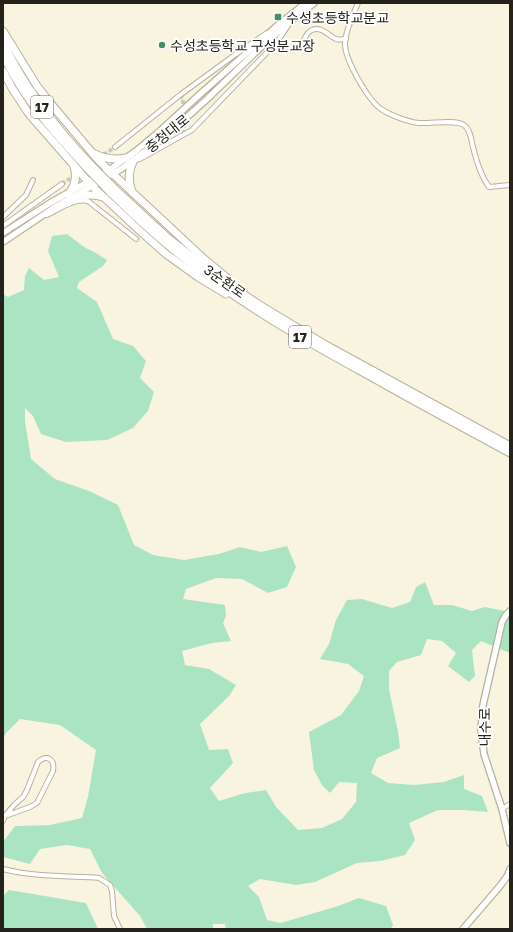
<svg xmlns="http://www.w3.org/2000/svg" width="513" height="932" viewBox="0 0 513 932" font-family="'Golos Text','Noto Sans KR',sans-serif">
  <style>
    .green { fill: #abe4c3 }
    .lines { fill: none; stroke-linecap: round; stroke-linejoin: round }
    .street-tunnel { stroke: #cecab8; stroke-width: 4; stroke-dasharray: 4 2; stroke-linecap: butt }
    .street-casing { stroke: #b6b29e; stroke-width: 6 }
    .secondary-casing { stroke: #b6b29e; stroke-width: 8 }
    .highway-casing { stroke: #b6b29e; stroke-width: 9 }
    .street { stroke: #fff; stroke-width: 4 }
    .secondary { stroke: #fff; stroke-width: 5.5 }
    .highway { stroke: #fff; stroke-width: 7 }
    .highway-bridge-casing { stroke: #b6b29e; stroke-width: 9; stroke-linecap: butt }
    .highway-bridge { stroke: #fff; stroke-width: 7 }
    .poi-dot { fill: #3f9366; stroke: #fff; stroke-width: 1.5 }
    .labels { text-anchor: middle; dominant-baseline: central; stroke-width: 3.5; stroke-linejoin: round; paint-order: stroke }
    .shield { fill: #fff; stroke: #66655f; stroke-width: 1 }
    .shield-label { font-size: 13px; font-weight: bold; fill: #24231b }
    .poi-label { font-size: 14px; fill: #24231b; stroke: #fff; text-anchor: start }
    .street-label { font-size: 14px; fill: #24231b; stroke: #fff }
  </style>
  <rect width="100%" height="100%" fill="#f8f4df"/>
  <g class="green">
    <path d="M67 234 84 247 96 253 107 260 103 266 79 282 77 288 97 302 113 339 133 346 146 361 140 378 154 392 148 411 133 428 107 440 66 442 41 434 33 416 25 408V421L31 459 55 479 89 491 118 505 134 545 153 555 184 560 219 554 240 547 261 552 287 546 296 567 287 587 268 593 242 579 216 578 186 589 183 599 225 605 226 616 223 623 231 641 212 643 182 651 185 665 209 669 236 685 229 696 200 724 209 750 228 749 233 763 210 788 219 801 245 793 266 790 276 807 298 830 322 828 342 819 356 802 357 783 339 782 330 793 322 785 314 770 309 732 341 715 359 691 364 676 348 664 320 659 329 644 336 620 347 600 362 599 392 608 410 602 416 587 425 582 434 605H452L472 611 485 607 510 612V653L481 641 472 650 475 676 469 682 448 666 456 653 442 641 427 639 421 655 397 662 389 671V689L398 732 400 748 377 758 371 773 388 783 414 785 444 782 464 775V789L482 796 488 812 464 810H438L409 823 415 840 405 855 380 861 357 863 315 882 296 885 260 879 248 886 259 897 267 920 281 923 338 906 359 898 386 906 393 925 391 929H226L225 924H213V929H147L140 916 102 873 90 849 67 845 40 849 30 864 3 857V842L15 826 50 825 82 818 88 797 96 750 60 725 20 719 6 733 3 739V294L8 297 24 290 25 276 29 268 44 280 59 277 48 251 52 236Z"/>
    <path d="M9 890 86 903 98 929H3V896Z"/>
  </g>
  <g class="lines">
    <g class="street-tunnel">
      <path d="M180 95 183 99 184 133"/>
      <path d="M89 165 115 147"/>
      <path d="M62 184 75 175"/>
    </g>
    <defs>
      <g id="street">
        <path d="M358 3C353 15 345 31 345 44 345 60 368 100 381 109 390 115 408 122 419 123 431 124 454 119 464 125 471 130 471 140 473 147 476 160 481 176 489 187L510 185"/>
        <path d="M304 40C306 36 307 32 312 30 322 26 327 35 336 39 339 40 343 39 346 39"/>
        <path d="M115 147 180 95 236 54 267 33"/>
        <path d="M134 160 140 159 192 130 277 42 289 24"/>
        <path d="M47 215C59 209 75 198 88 201L136 239"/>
        <path d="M3 217 26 195 33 180"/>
        <path d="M3 226 62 184"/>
        <path d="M502 809 510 804"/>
        <path d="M3 821 5 816 14 805 23 797 27 790 38 762C47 754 55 759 53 771L37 803 30 807 5 816"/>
        <path d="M3 869C34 877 67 876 99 878L110 885 112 891 114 916 120 929"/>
      </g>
      <g id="secondary">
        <path d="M3 233 50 203 109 170 136 151 160 131 198 96 277 26 306 3"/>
        <path d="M3 242 52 209 121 169 151 147 176 127 206 100 261 47 293 19 314 3"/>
        <path d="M510 611 506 615 502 622 483 705 481 730 484 754 502 809 510 843"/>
        <path d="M463 929 500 886 508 875 510 869"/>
      </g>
      <g id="highway">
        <path d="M3 31 37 86 51 104 99 161 204 259 227 278"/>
        <path d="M3 42C24 88 56 128 91 165"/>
        <path d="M3 55C24 99 54 133 87 168"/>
        <path d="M3 71 12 88 29 114 92 186 140 231 166 254 198 277 226 294"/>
        <path d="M95 154C105 159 115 160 126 158"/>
        <path d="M115 189 168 238 214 274 258 304 324 344 510 446"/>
        <path d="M70 192C76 184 77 176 74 166"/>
        <path d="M110 192C156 238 208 280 264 315 300 338 339 359 377 380 421 405 466 429 510 453"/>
        <path d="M132 192C128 181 128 170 134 160"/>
        <path d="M70 198C81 195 92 193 103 197"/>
      </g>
    </defs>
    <use href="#street" class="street-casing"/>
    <use href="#secondary" class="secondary-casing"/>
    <use href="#highway" class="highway-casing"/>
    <use href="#street" class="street"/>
    <use href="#secondary" class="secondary"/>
    <use href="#highway" class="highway"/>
    <defs>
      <g id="highway-bridge">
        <path d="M91 165 115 189"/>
        <path d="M87 168 110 192"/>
      </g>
    </defs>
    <use href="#highway-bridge" class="highway-bridge-casing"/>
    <use href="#highway-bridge" class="highway-bridge"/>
  </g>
  <g class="poi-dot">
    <rect x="274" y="13" width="8" height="8" rx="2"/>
    <circle cx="162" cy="45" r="4"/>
  </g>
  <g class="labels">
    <g class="shield">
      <rect x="31" y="96" width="22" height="22" rx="3"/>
      <rect x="289" y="326" width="22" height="22" rx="3"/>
    </g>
    <g class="shield-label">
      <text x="42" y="107">17</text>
      <text x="300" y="337">17</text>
    </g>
    <g class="poi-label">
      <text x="286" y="17">수성초등학교분교</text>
      <text x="170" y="45">수성초등학교 구성분교장</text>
    </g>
    <g class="street-label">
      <text transform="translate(167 133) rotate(-39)">충청대로</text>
      <text transform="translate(225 281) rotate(35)">3순환로</text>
      <text transform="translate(484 727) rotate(-90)">내수로</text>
    </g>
  </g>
  <rect width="513" height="932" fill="none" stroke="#24231b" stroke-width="8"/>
</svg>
